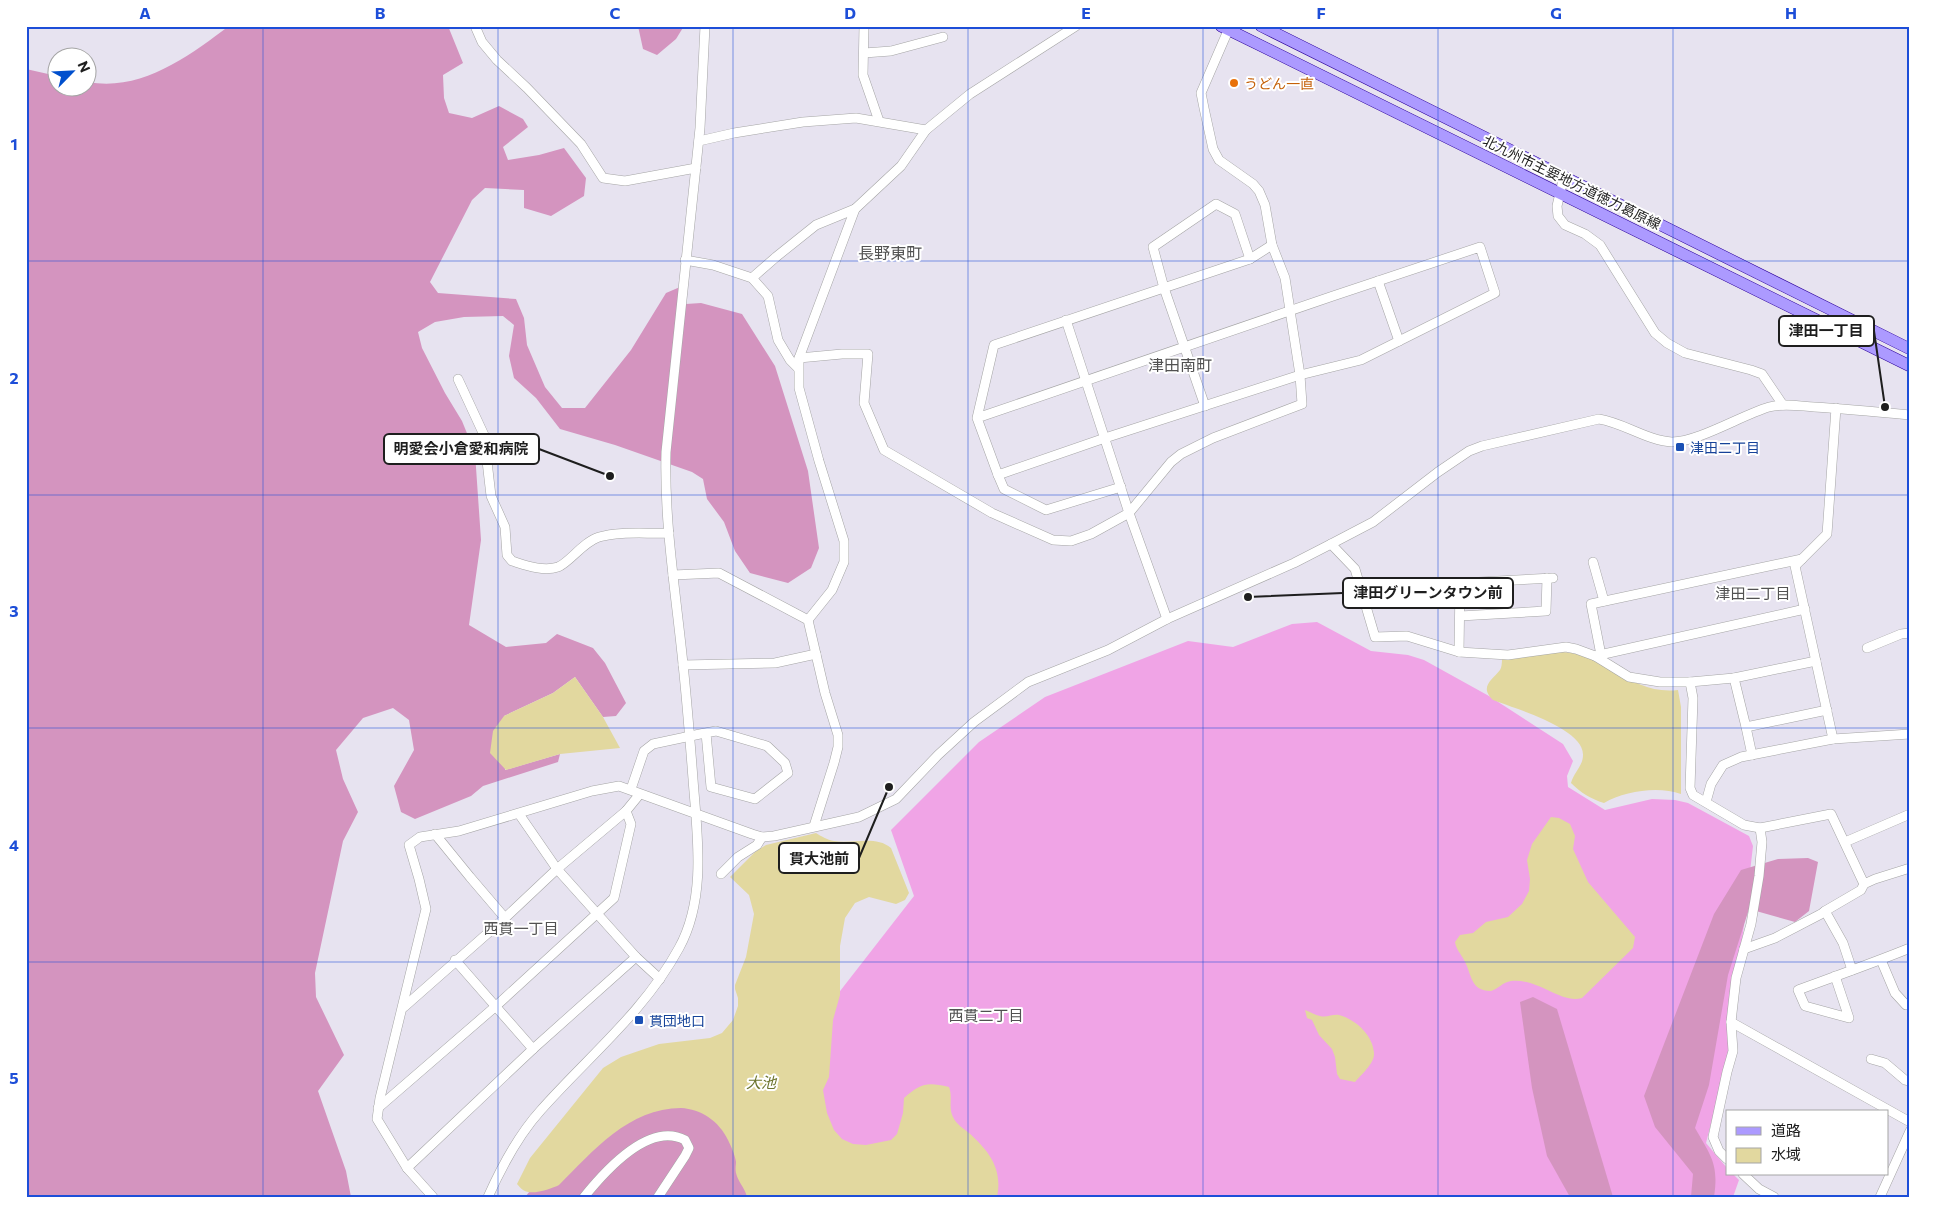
<svg xmlns="http://www.w3.org/2000/svg" width="1936" height="1223" viewBox="0 0 1936 1223" font-family="Commissioner,'Noto Sans JP',sans-serif">
  <style>
    .grass { fill: #f0a4e6 }
    .forest { fill: #d494bf }
    .water { fill: #e2d89f }
    .lines { fill: none; stroke-linecap: round; stroke-linejoin: round }
    .minor-casing { stroke: #a5a5a5; stroke-width: 10 }
    .major-casing { stroke: #2b0099; stroke-width: 12 }
    .minor { stroke: #fff; stroke-width: 9 }
    .major { stroke: #ac9aff; stroke-width: 11 }
    .grid { fill: none; stroke: #1d4ed8; stroke-width: 1; stroke-opacity: 0.55 }
    .food-dot { fill: #e8710a; stroke: #fff; stroke-width: 2 }
    .transit-dot { fill: #1a4fb4; stroke: #fff; stroke-width: 2 }
    .labels { text-anchor: middle; dominant-baseline: central; stroke-width: 4; stroke-linejoin: round; paint-order: stroke }
    .food-label { font-size: 14px; fill: #c56008; stroke: #fff; text-anchor: start }
    .street-label { font-size: 14px; fill: #1e1e1e; stroke: #fff }
    .transit-label { font-size: 14px; fill: #164399; stroke: #fff; text-anchor: start }
    .neighbourhood-label { font-size: 15px; fill: #515151; stroke: #fff }
    .water-label { font-size: 15px; font-style: italic; fill: #6d752e; stroke: #fff }
    .quarter-label { font-size: 16px; fill: #515151; stroke: #fff }
    .leader { fill: none; stroke: #1e1e1e; stroke-width: 2 }
    .callout-dot { fill: #1e1e1e; stroke: #fff; stroke-width: 2 }
    .callout { fill: #fff; stroke: #1e1e1e; stroke-width: 2 }
    .callout-label { font-size: 15px; text-anchor: middle; font-weight: bold; fill: #1e1e1e }
    .neatline { fill: none; stroke: #1d4ed8; stroke-width: 2 }
    .grid-label { font-size: 16px; text-anchor: middle; font-weight: bold; fill: #1d4ed8 }
  </style>
  <rect width="100%" height="100%" fill="#e7e3f0"/>
  <path class="grass" d="M1317 622 1371 651 1408 655 1424 660 1489 696 1563 744 1573 761 1567 776 1568 787 1605 810 1652 799 1675 800 1688 803 1749 836 1753 846 1741 950 1737 973 1730 989V1050L1706 1143 1727 1168V1174H1733L1739 1180 1733 1197H578L760 1094 914 896 891 830 979 742 1045 697 1188 641 1233 647 1292 624Z"/>
  <g class="forest">
    <path d="M229 26H448L463 63 443 75 444 98 449 113 472 118 499 106 523 119 528 127 503 147 508 160 539 155 564 148 586 178 584 196 551 216 524 208V190L485 188 472 200 430 282 438 293 516 299 524 318 527 345 545 387 562 408H585L631 350 666 293 680 287 686 304 701 303 742 314 775 366 808 471 819 548 811 568 788 583 750 573 735 551 724 522 707 499 703 479 692 472 615 445 560 429 536 398 514 378 509 356 514 325 503 316 464 317 435 322 418 332 422 348 445 393 462 421 475 453 481 540 469 625 506 647 546 643 557 634 593 648 605 663 626 703 616 716 603 717 575 677 553 693 504 716 505 770 560 754 558 762 483 786 471 796 415 819 401 812 394 786 414 750 409 720 393 708 363 718 336 750 343 779 358 812 343 841 315 973 316 997 344 1055 318 1091 346 1171 351 1197H26V69L57 76 58 88H88V82C141 92 189 56 229 26Z"/>
    <path d="M638 26H684L676 39 657 55 643 49Z"/>
    <path d="M1808 858 1818 862 1809 911 1795 922 1749 909 1728 975 1709 1085 1695 1128C1711 1156 1719 1164 1714 1197H1691L1693 1174 1655 1127 1644 1096 1714 914 1741 870 1778 859Z"/>
    <path d="M1533 997 1557 1009 1613 1197H1570L1547 1156 1532 1088 1520 1002Z"/>
    <path d="M663 1099 719 1112 765 1197H525L558 1158Z"/>
  </g>
  <g class="water">
    <path d="M1561 652C1604 652 1631 696 1678 690L1681 707V794C1658 786 1625 791 1604 803 1591 799 1581 793 1571 783 1574 772 1583 766 1583 755 1584 728 1513 708 1493 700 1479 687 1492 680 1500 670 1502 667 1502 661 1502 658Z"/>
    <path d="M575 677 603 717 620 748 560 754 506 770 490 753 493 731 504 716 553 693Z"/>
    <path d="M1551 817 1559 818 1570 824 1575 836 1573 849 1588 882 1635 937 1633 948 1582 998C1560 1004 1539 978 1511 981 1503 982 1498 989 1491 991 1470 991 1472 974 1464 960 1461 954 1456 949 1455 942L1460 935 1473 933 1486 922 1508 917 1522 904 1529 891 1530 879 1527 860 1532 844Z"/>
    <path d="M816 833C821 836 827 840 834 841 853 844 876 835 891 848L909 893 905 900 896 904 869 897 855 903 845 918 840 946V995L833 1020 829 1077 823 1090 827 1113 834 1130 842 1139 853 1144 866 1145 891 1140 897 1134 903 1113 904 1098C921 1083 927 1082 949 1087 953 1097 948 1107 953 1117 956 1124 964 1129 969 1133 989 1151 1003 1169 997 1197H747C745 1188 738 1182 736 1173 735 1169 736 1165 736 1162 735 1155 731 1146 728 1140 719 1121 701 1109 681 1108 629 1108 593 1151 559 1185 551 1189 531 1196 523 1190 520 1188 519 1186 517 1184L530 1158 603 1068 621 1057 659 1044 710 1038 722 1033 733 1020 738 1006V998L735 989V985L746 957 754 914 749 895 730 877 755 852 766 845Z"/>
    <path d="M1305 1010C1311 1012 1315 1015 1320 1016 1326 1018 1333 1014 1339 1015 1355 1019 1373 1035 1374 1053 1375 1063 1361 1075 1355 1082L1340 1079 1337 1074 1335 1057 1332 1049 1319 1035 1312 1020 1307 1018Z"/>
  </g>
  <g class="lines">
    <defs>
      <g id="minor">
        <path d="M475 26 482 42 497 60 527 88 581 144 603 178 625 181 696 168"/>
        <path d="M864 26 863 75 879 121"/>
        <path d="M864 53 891 51 943 37"/>
        <path d="M699 141 734 133 803 122 856 118 926 130"/>
        <path d="M1564 176 1557 206 1558 216 1565 225 1585 234 1600 245 1655 333 1667 343 1685 353 1751 370 1762 374 1783 405"/>
        <path d="M685 260 713 265 752 278 768 296 778 340 790 360 798 368"/>
        <path d="M752 278 776 257 816 225 855 209"/>
        <path d="M1378 281 1399 341"/>
        <path d="M1066 320 1129 513 1167 619"/>
        <path d="M799 358 842 354H868L864 403 884 450 992 513 1053 540 1071 541 1091 534 1129 513 1171 462 1181 454 1213 438 1302 404 1300 375 1285 278 1272 245 1265 205 1259 191 1253 184 1219 160 1213 149 1204 108 1201 93 1230 26"/>
        <path d="M458 379 484 435 491 496 505 527 507 555 512 561C525 565 543 572 558 567 569 563 583 542 599 537 620 531 646 534 669 533"/>
        <path d="M1205 406 1164 288 1153 247 1216 204 1235 214 1250 259"/>
        <path d="M977 418 1333 296 1480 247 1495 293 1361 360 1300 375 1105 438 998 475 977 418 994 345 1250 259 1272 245"/>
        <path d="M998 475 1004 489 1046 510 1121 487"/>
        <path d="M1331 544 1355 569 1375 637 1407 636 1459 652 1508 655 1566 647 1576 649 1595 656 1629 677 1660 682H1690L1693 698 1690 788 1693 795 1744 825 1760 828 1831 814 1864 884 1875 879 1910 868"/>
        <path d="M1593 562 1604 601"/>
        <path d="M673 575 719 573 808 620 825 693 838 735V747L834 763 814 826"/>
        <path d="M1417 583H1460"/>
        <path d="M1460 616 1546 611 1547 578"/>
        <path d="M808 620 832 590 844 562V541L819 461 799 388V358L855 209 901 166 926 130 970 94 1076 26"/>
        <path d="M1867 648 1901 634 1910 633"/>
        <path d="M1459 652 1460 583 1553 578"/>
        <path d="M1601 655 1591 604 1802 559"/>
        <path d="M1595 656 1805 609"/>
        <path d="M1816 661 1734 678 1746 727 1827 710"/>
        <path d="M683 665 775 663 816 654"/>
        <path d="M1690 682 1734 678"/>
        <path d="M1746 727 1752 755"/>
        <path d="M1833 739 1795 566 1827 534 1836 408"/>
        <path d="M631 789 644 751 653 744 700 734 716 731 767 746 785 763 788 773 755 799 711 787 706 733"/>
        <path d="M1706 802 1711 784 1723 765 1741 757 1833 739 1910 734"/>
        <path d="M519 814 557 869 636 957 660 979"/>
        <path d="M435 834 470 877 505 918"/>
        <path d="M1845 842 1910 814"/>
        <path d="M721 874 738 857 757 845 762 837"/>
        <path d="M1744 949 1775 938 1821 914 1825 911"/>
        <path d="M455 960 533 1049"/>
        <path d="M1881 960 1895 993 1906 1005"/>
        <path d="M1852 970 1843 943 1825 911 1861 890 1864 884"/>
        <path d="M1835 976 1849 1018 1805 1006 1798 990C1836 976 1873 963 1910 948"/>
        <path d="M404 1007 505 918 557 869 626 811 639 795"/>
        <path d="M1731 1022 1910 1122"/>
        <path d="M1871 1059 1885 1063 1905 1080 1910 1081"/>
        <path d="M378 1108 496 1006 614 898 631 824 626 811"/>
        <path d="M1727 1159 1719 1151 1713 1137 1727 1072 1733 1051 1731 1022 1736 978 1751 924 1759 876 1762 842 1760 828"/>
        <path d="M407 1168 533 1049 636 957"/>
        <path d="M1743 1174 1759 1189 1774 1197"/>
        <path d="M433 1197 407 1168 377 1119 380 1098 426 909 419 879 409 845 420 837 459 831 592 791 619 786 752 834 762 837 774 836 859 817 896 799 938 755 974 722 1028 682 1108 650 1167 619 1294 563 1331 544 1373 522 1438 472 1469 451 1482 446 1599 419C1624 423 1648 441 1672 442 1698 442 1742 415 1769 407 1784 403 1799 406 1814 407 1846 409 1878 412 1910 415"/>
        <path d="M488 1197C501 1168 520 1133 541 1110 588 1057 645 1011 679 948 707 897 697 834 693 779 690 740 687 702 683 664 676 594 664 523 666 452L700 128 705 26"/>
        <path d="M584 1197C605 1171 649 1121 685 1140L689 1148 685 1156 658 1197"/>
        <path d="M1880 1197 1910 1131"/>
      </g>
      <g id="major">
        <path d="M1221 26 1910 366"/>
        <path d="M1261 26 1910 349"/>
      </g>
    </defs>
    <use href="#minor" class="minor-casing"/>
    <use href="#major" class="major-casing"/>
    <use href="#minor" class="minor"/>
    <use href="#major" class="major"/>
  </g>
  <path class="grid" d="M263 26V1197M498 26V1197M733 26V1197M968 26V1197M1203 26V1197M1438 26V1197M1673 26V1197M26 261H1910M26 495H1910M26 728H1910M26 962H1910"/>
  <circle class="food-dot" cx="1234" cy="83" r="5"/>
  <g class="transit-dot">
    <rect x="1675" y="442" width="10" height="10" rx="2.5"/>
    <rect x="634" y="1015" width="10" height="10" rx="2.5"/>
  </g>
  <g class="labels">
    <g class="food-label">
      <text x="1244" y="83">うどん一直</text>
    </g>
    <g class="street-label">
      <text transform="translate(1572 182) rotate(26)">北九州市主要地方道徳力葛原線</text>
    </g>
    <g class="transit-label">
      <text x="1690" y="447">津田二丁目</text>
      <text x="649" y="1020">貫団地口</text>
    </g>
    <g class="neighbourhood-label">
      <text x="1753" y="593">津田二丁目</text>
      <text x="521" y="928">西貫一丁目</text>
      <text x="986" y="1015">西貫二丁目</text>
    </g>
    <g class="water-label">
      <text x="761" y="1082">大池</text>
    </g>
    <g class="quarter-label">
      <text x="890" y="252">長野東町</text>
      <text x="1180" y="364">津田南町</text>
    </g>
  </g>
  <path class="leader" d="M1885 407L1874 331M610 476L539 449M1248 597L1343 593M889 787L859 858"/>
  <g class="callout-dot">
    <circle cx="1885" cy="407" r="5"/>
    <circle cx="610" cy="476" r="5"/>
    <circle cx="1248" cy="597" r="5"/>
    <circle cx="889" cy="787" r="5"/>
  </g>
  <g class="callout">
    <rect x="1779" y="316" width="95" height="30" rx="5"/>
    <rect x="384" y="434" width="155" height="30" rx="5"/>
    <rect x="1343" y="578" width="170" height="30" rx="5"/>
    <rect x="779" y="843" width="80" height="30" rx="5"/>
  </g>
  <g class="callout-label">
    <text x="1826" y="336">津田一丁目</text>
    <text x="461" y="454">明愛会小倉愛和病院</text>
    <text x="1428" y="598">津田グリーンタウン前</text>
    <text x="819" y="864">貫大池前</text>
  </g>
  <rect width="1936" height="1223" fill="none" stroke="#ffffff" stroke-width="55"/>
  <rect x="1726" y="1110" width="162" height="65" fill="#ffffff" stroke="#a5a5a5"/>
  <rect x="1736" y="1127" width="25" height="8" fill="#ac9aff" stroke="#a5a5a5"/>
  <text x="1771" y="1136" font-size="15" fill="#1e1e1e">道路</text>
  <rect x="1736" y="1148" width="25" height="15" fill="#e2d89f" stroke="#a5a5a5"/>
  <text x="1771" y="1160" font-size="15" fill="#1e1e1e">水域</text>
  <g transform="translate(72 72) rotate(66)"><circle r="24" fill="#ffffff" stroke="#a5a5a5"/>
  <path d="M0-4L9 19L0 12L-9 19Z" fill="#004fcd"/>
  <text y="-8" font-size="14" font-weight="bold" text-anchor="middle" fill="#1e1e1e">N</text>
  </g>
  <rect x="28" y="28" width="1880" height="1168" class="neatline"/>
  <g class="grid-label">
    <text x="145" y="19">A</text>
    <text x="380" y="19">B</text>
    <text x="615" y="19">C</text>
    <text x="850" y="19">D</text>
    <text x="1086" y="19">E</text>
    <text x="1321" y="19">F</text>
    <text x="1556" y="19">G</text>
    <text x="1791" y="19">H</text>
    <text x="14" y="150">1</text>
    <text x="14" y="384">2</text>
    <text x="14" y="617">3</text>
    <text x="14" y="851">4</text>
    <text x="14" y="1084">5</text>
  </g>
</svg>
